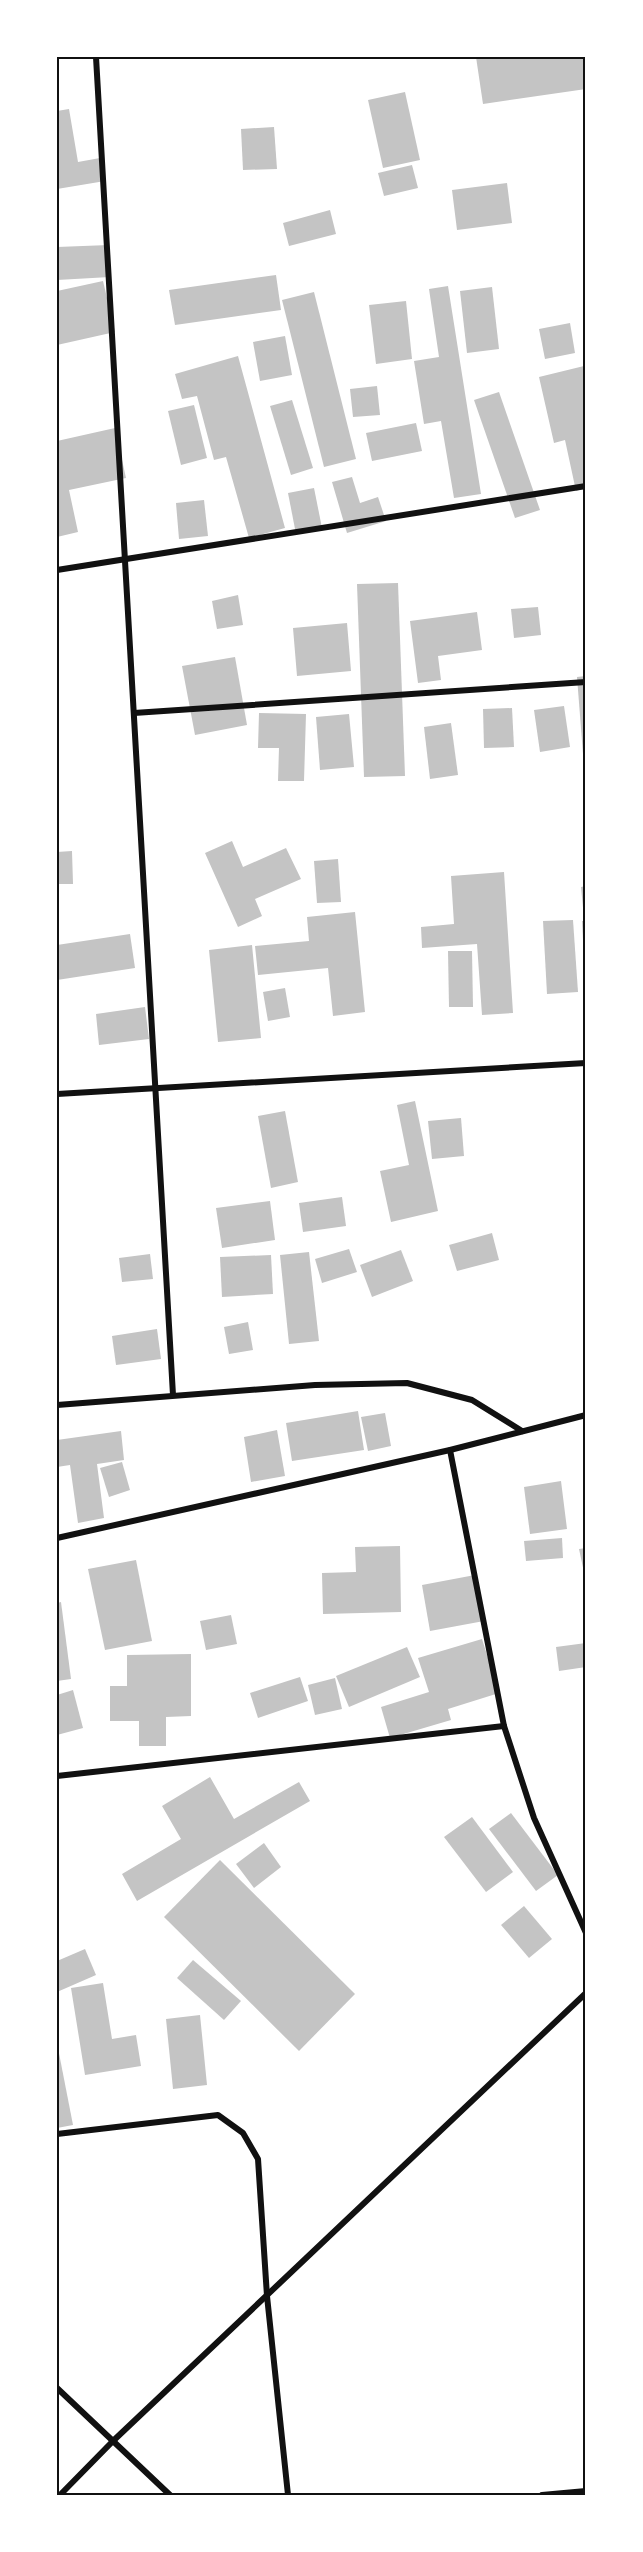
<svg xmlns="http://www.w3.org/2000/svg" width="643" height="2552" viewBox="0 0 643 2552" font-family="Rubik,sans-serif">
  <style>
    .building { fill: #c4c4c4 }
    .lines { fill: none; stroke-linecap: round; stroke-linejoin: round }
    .minor { stroke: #111; stroke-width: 6 }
    .neatline { fill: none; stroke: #111; stroke-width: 2 }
  </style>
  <rect width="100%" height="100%" fill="#fff"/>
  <g class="building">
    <path d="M476 57H583L586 89 483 104Z"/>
    <path d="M405 92 420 160 383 168 368 100Z"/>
    <path d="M69 109 78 162 100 158 105 181 57 189V111Z"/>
    <path d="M274 127 277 169 243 170 241 129Z"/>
    <path d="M412 165 418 188 384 196 378 173Z"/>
    <path d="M507 183 512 223 457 230 452 190Z"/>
    <path d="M330 210 336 234 289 246 283 223Z"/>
    <path d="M109 245 110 277 57 280V247Z"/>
    <path d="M276 275 281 310 175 325 169 290Z"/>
    <path d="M103 281 115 332 57 345V291Z"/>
    <path d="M448 286 481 494 454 498 441 421 424 424 414 361 439 357 429 289Z"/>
    <path d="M492 287 499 349 467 353 460 291Z"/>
    <path d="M314 292 356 459 324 467 282 300Z"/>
    <path d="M406 301 412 359 376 364 369 305Z"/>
    <path d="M570 323 575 353 545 359 539 329Z"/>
    <path d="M285 336 292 375 260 381 253 342Z"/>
    <path d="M238 356 285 528 249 538 226 457 214 460 197 396 182 399 175 374Z"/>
    <path d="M584 366 586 488 576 491 565 440 554 443 539 377Z"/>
    <path d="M377 386 380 415 353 417 350 389Z"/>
    <path d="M499 392 540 510 515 518 474 400Z"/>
    <path d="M292 400 313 468 291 475 270 406Z"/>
    <path d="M194 405 207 458 181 465 168 411Z"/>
    <path d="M416 423 422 451 372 461 366 433Z"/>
    <path d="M115 428 126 478 69 490 78 532 57 537V441Z"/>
    <path d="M352 477 360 503 378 497 386 521 347 533 332 482Z"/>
    <path d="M314 488 322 528 296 534 288 493Z"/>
    <path d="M204 500 208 536 179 539 176 503Z"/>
    <path d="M398 583 405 776 364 777 357 584Z"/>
    <path d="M238 595 243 625 217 629 212 601Z"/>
    <path d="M538 607 541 635 514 638 511 609Z"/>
    <path d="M477 612 482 650 438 656 441 680 418 683 410 621Z"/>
    <path d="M347 623 351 671 297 676 293 628Z"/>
    <path d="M235 657 247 725 195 735 182 666Z"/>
    <path d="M586 676V767H584L577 677Z"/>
    <path d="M564 706 570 747 540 752 534 710Z"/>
    <path d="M512 708 514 747 484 748 483 709Z"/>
    <path d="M259 713 306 714 304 781H278L279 748H258Z"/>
    <path d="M349 714 354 767 320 770 316 717Z"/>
    <path d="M451 723 458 775 430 779 424 727Z"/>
    <path d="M232 841 243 867 286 848 301 879 255 899 262 916 238 927 205 853Z"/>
    <path d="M72 851 73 884H57V852Z"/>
    <path d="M338 859 341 902 317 903 314 861Z"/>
    <path d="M504 872 513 1013 482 1015 477 944 422 948 421 927 454 924 451 876Z"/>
    <path d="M586 886V918H584L581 887Z"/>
    <path d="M355 912 365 1012 333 1016 328 968 258 975 255 946 309 941 307 917Z"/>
    <path d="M573 920 578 992 547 994 543 921Z"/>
    <path d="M582 921H586V959H584Z"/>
    <path d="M130 934 135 968 57 980V945Z"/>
    <path d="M252 945 261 1038 218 1042 209 950Z"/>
    <path d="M448 951H472L473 1007H449Z"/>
    <path d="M285 988 290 1017 268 1021 263 992Z"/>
    <path d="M145 1007 149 1039 99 1045 96 1014Z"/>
    <path d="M415 1101 438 1211 391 1222 380 1171 409 1165 397 1105Z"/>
    <path d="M285 1111 298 1182 271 1188 258 1116Z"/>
    <path d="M461 1118 464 1156 432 1159 428 1121Z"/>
    <path d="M342 1197 346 1226 303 1232 299 1203Z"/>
    <path d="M270 1201 275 1240 222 1248 216 1208Z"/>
    <path d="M492 1233 499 1260 457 1271 449 1245Z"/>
    <path d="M349 1249 357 1272 322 1283 315 1259Z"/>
    <path d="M401 1250 413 1281 372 1297 360 1265Z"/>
    <path d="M309 1252 319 1341 289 1344 280 1255Z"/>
    <path d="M150 1254 153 1279 122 1282 119 1258Z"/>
    <path d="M271 1255 273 1294 222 1297 220 1257Z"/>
    <path d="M248 1322 253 1350 229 1354 224 1327Z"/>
    <path d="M157 1329 161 1359 116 1365 112 1336Z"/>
    <path d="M358 1411 364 1450 292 1461 286 1423Z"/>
    <path d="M385 1413 391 1446 368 1451 361 1417Z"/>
    <path d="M277 1430 285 1476 251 1482 244 1437Z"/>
    <path d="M121 1431 124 1460 97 1464 104 1518 78 1523 70 1465 57 1467V1440Z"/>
    <path d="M122 1462 130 1490 109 1497 100 1468Z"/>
    <path d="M561 1481 567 1529 530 1534 524 1487Z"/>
    <path d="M562 1538 563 1558 526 1561 524 1541Z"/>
    <path d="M400 1546 401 1612 323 1614 322 1573 356 1572 355 1547Z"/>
    <path d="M586 1548V1577H585L579 1549Z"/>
    <path d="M136 1560 152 1641 105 1650 88 1569Z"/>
    <path d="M475 1575 484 1621 430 1631 422 1585Z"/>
    <path d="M61 1602 71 1679 57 1681V1603Z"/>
    <path d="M231 1615 237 1644 206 1650 200 1621Z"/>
    <path d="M482 1639 499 1693 448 1709 451 1720 390 1738 381 1707 429 1692 418 1658Z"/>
    <path d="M586 1643V1667L559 1671 556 1647Z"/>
    <path d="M407 1647 420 1677 349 1707 336 1676Z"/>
    <path d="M191 1654V1716L166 1717V1746H139V1721H110V1686H127V1655Z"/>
    <path d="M300 1677 308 1701 258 1718 250 1693Z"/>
    <path d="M335 1678 342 1709 315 1715 308 1685Z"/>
    <path d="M73 1690 83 1728 57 1735V1695Z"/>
    <path d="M210 1777 234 1819 299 1782 310 1801 137 1901 122 1874 181 1839 162 1806Z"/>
    <path d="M511 1813 558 1875 536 1891 489 1829Z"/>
    <path d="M472 1817 513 1872 486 1892 444 1837Z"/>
    <path d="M264 1843 281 1867 254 1888 236 1864Z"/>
    <path d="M220 1860 355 1994 299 2051 164 1917Z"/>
    <path d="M524 1906 552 1939 529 1958 501 1925Z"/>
    <path d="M85 1949 96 1975 57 1992V1961Z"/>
    <path d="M193 1960 241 2001 224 2020 177 1978Z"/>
    <path d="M103 1983 112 2039 136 2035 141 2066 85 2075 71 1988Z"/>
    <path d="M200 2015 207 2085 173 2089 166 2019Z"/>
    <path d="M57 2043 73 2125 57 2128Z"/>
  </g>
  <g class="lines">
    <g class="minor">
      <path d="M96 57 173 1395"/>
      <path d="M57 570 586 486"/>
      <path d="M134 713 586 682"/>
      <path d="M57 1094 586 1063"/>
      <path d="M57 1405 315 1385 407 1383 472 1400 522 1431"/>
      <path d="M450 1450 504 1726 534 1818 586 1933"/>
      <path d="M57 1538 450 1450 586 1415"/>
      <path d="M57 1776 504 1726"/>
      <path d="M57 2134 218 2115 243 2133 258 2159 267 2296 288 2495"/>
      <path d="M57 2388 170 2495"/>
      <path d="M60 2495 113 2441 586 1993"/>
      <path d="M542 2495 586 2491"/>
    </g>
  </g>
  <rect width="643" height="2552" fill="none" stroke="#ffffff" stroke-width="117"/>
  <rect x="58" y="58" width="526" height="2436" class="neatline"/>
</svg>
